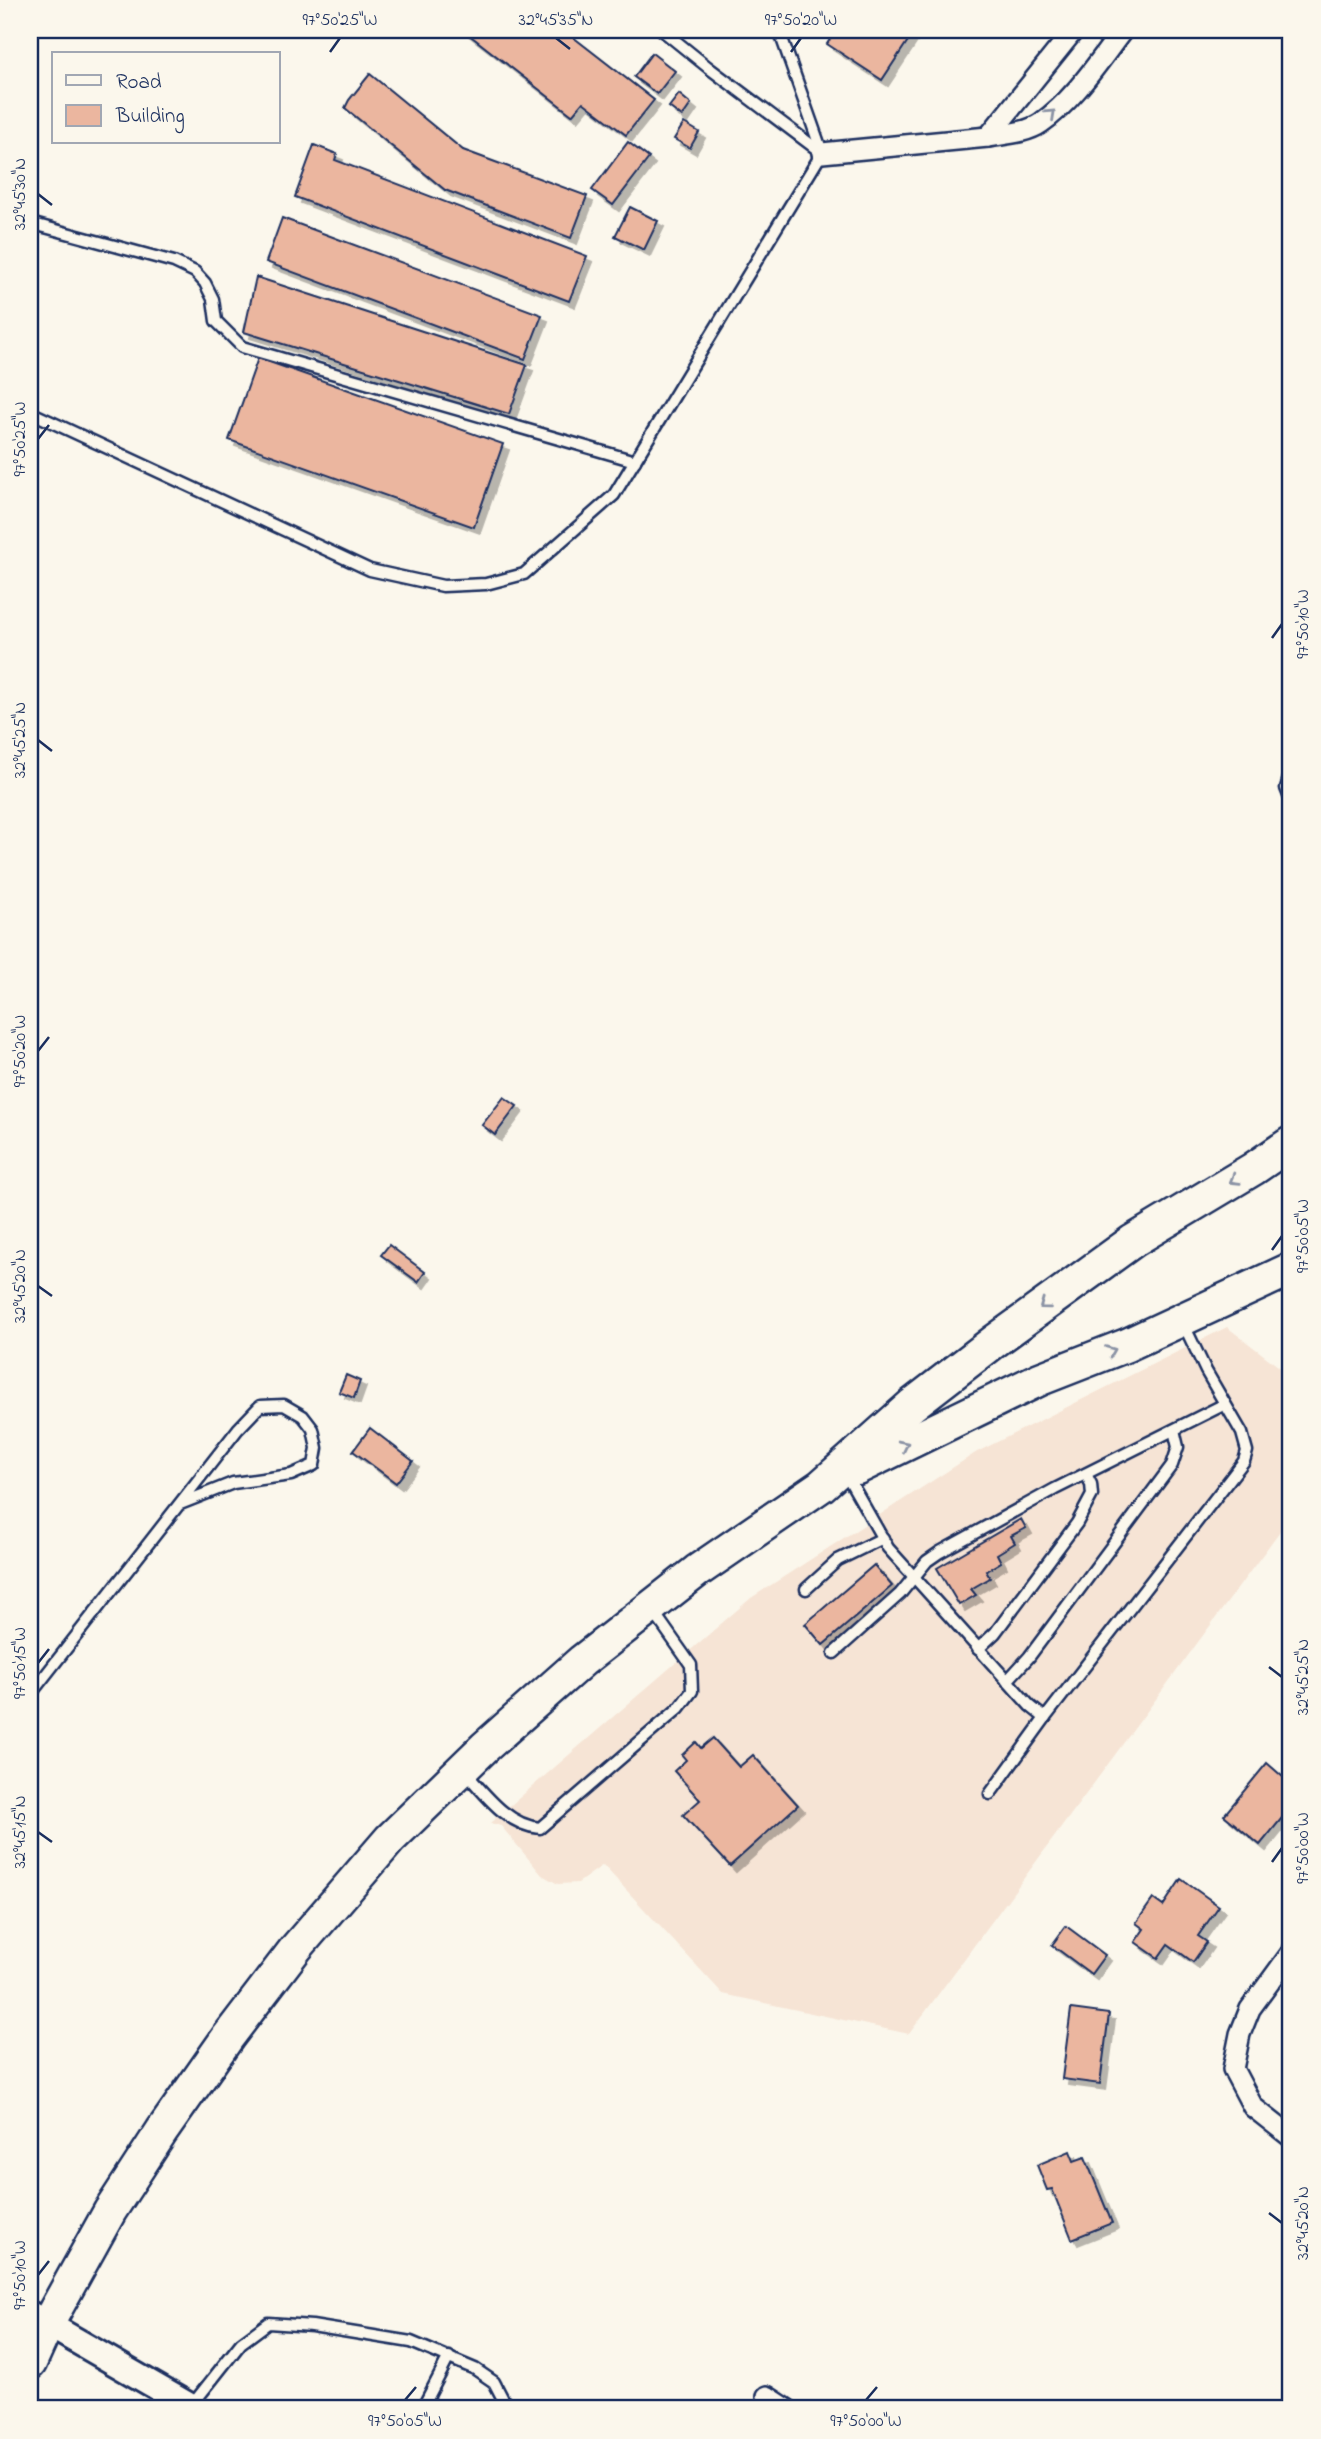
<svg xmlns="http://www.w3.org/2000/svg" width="1321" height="2439" viewBox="0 0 1321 2439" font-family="'Indie Flower',sans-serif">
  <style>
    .built { fill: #f6e4d5 }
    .building { fill: #ebb69f; stroke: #1b2f5e; stroke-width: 2; filter: url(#shadow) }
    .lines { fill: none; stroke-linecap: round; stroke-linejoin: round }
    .service-casing { stroke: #1b2f5e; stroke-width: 15 }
    .minor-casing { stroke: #1b2f5e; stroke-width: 24 }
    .tertiary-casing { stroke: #1b2f5e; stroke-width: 30 }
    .primary-casing { stroke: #1b2f5e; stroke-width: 37 }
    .service { stroke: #fbf7ec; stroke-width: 10 }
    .minor { stroke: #fbf7ec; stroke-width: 19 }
    .tertiary { stroke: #fbf7ec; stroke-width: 24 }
    .primary { stroke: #fbf7ec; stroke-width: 32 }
    .oneway { stroke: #8b93a5 }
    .ticks { fill: none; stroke: #1b2f5e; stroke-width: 2.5 }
    .neatline { fill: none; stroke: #1b2f5e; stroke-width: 2.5 }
    .ticks-label { font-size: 18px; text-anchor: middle; fill: #1b2f5e }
  </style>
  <defs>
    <filter id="shadow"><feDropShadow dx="6" dy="6" stdDeviation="0" flood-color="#0004"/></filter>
  </defs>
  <rect width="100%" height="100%" fill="#fbf7ec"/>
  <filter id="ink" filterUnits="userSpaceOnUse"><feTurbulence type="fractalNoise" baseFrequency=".0143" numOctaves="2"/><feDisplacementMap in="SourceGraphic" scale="14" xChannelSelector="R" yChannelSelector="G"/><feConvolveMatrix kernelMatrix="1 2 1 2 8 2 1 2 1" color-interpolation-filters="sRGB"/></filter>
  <g filter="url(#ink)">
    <path class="built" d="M1227 1327 1291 1376V1516L909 2034 723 1994 603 1865 578 1883 558 1884 542 1875 501 1826 490 1823 751 1598 977 1452Z"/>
    <g class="building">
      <path d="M463 30H564L654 100 626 135 583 102 572 115Z"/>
      <path d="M836 30H915L882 80 827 44Z"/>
      <path d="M652 53 675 71 657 94 634 77Z"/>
      <path d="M370 74 463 150 587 196 571 238 445 190 345 108 349 100Z"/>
      <path d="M679 94 691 104 682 117 669 107Z"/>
      <path d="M684 123 699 132 690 148 674 139Z"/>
      <path d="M628 142 649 158 613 205 592 190Z"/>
      <path d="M314 145 337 154 335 160 587 256 569 301 295 197Z"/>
      <path d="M630 207 658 221 644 250 615 236Z"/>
      <path d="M282 218 542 315 525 359 266 262Z"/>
      <path d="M256 277 527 365 509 414 244 332Z"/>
      <path d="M258 358 503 444 474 527 229 440Z"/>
      <path d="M504 1097 517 1106 495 1135 482 1125Z"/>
      <path d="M389 1245 425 1272 418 1282 381 1255Z"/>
      <path d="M346 1375 360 1381 354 1398 339 1392Z"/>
      <path d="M370 1428 413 1461 396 1483 353 1451Z"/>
      <path d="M1021 1519 1026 1528 1011 1536 1015 1543 997 1554 1001 1562 986 1571 990 1578 971 1589 976 1595 959 1605 937 1568Z"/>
      <path d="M874 1565 892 1586 823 1645 805 1624Z"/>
      <path d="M713 1738 739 1767 753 1755 798 1805 730 1866 683 1815 700 1800 674 1771 686 1760 682 1755 696 1742 701 1748Z"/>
      <path d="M1267 1763 1291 1784V1807L1260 1845 1224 1815Z"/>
      <path d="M1181 1879 1219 1906 1198 1936 1207 1942 1193 1962 1168 1944 1158 1958 1135 1942 1144 1929 1136 1923 1153 1899 1163 1906Z"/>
      <path d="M1066 1926 1105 1955 1091 1974 1052 1945Z"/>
      <path d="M1071 2009 1109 2014 1100 2084 1062 2079Z"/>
      <path d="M1070 2151 1074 2161 1085 2157 1112 2223 1072 2239 1052 2189 1047 2190 1037 2165Z"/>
    </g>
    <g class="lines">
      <defs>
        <g id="service">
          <path d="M662 30 709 68 822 153"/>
          <path d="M779 30 822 152"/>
          <path d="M30 223 174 262 195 272 205 283 213 299 216 321 242 347 635 461"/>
          <path d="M30 412 370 570 443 586 486 584 524 574 614 495 822 153"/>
          <path d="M1291 772 1286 788 1291 801"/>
          <path d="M846 1474 888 1548 1030 1706 1045 1718 990 1794"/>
          <path d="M806 1589 838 1560 883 1538"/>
          <path d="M978 1649 995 1633 1077 1523 1092 1495 1091 1484 1086 1474"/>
          <path d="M834 1653 900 1594 927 1561 940 1552 1055 1489 1225 1404"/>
          <path d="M1007 1681 1029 1657 1172 1465 1178 1447 1174 1430"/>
          <path d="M30 1695 238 1429 260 1406 284 1405 303 1416 313 1429 317 1448 314 1465 291 1475 233 1483 180 1504"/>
          <path d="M1045 1718 1244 1461 1247 1451 1242 1433 1206 1371 1183 1323"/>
          <path d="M465 1772C485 1794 508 1826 540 1828L679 1708 692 1691 691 1665 653 1611"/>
          <path d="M192 2405 241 2343 268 2323 312 2326 411 2342 475 2369 494 2382 508 2409"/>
          <path d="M422 2409 449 2357"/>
        </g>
        <g id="minor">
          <path d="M988 137 1074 30"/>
          <path d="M822 153 988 137C1005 134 1027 133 1041 123 1074 100 1099 61 1123 30"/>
          <path d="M1291 1953 1250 2009 1240 2034 1233 2069 1253 2107 1291 2137"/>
          <path d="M767 2396 787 2409"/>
        </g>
        <path id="tertiary" d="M30 2314 195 2409"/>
        <g id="primary">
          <path d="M857 1468 1040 1379 1127 1345 1291 1269"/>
          <path d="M30 2363 48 2323 110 2211 162 2131 228 2037 296 1948 390 1839 485 1747 582 1661 697 1571 821 1486 912 1405 995 1341 1133 1241 1253 1169 1291 1143"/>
        </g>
      </defs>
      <use href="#service" class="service-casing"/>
      <use href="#minor" class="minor-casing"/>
      <use href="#tertiary" class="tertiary-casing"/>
      <use href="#primary" class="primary-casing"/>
      <use href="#service" class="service"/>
      <use href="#minor" class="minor"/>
      <use href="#tertiary" class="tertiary"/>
      <use href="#primary" class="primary"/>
    </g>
    <defs><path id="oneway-chevron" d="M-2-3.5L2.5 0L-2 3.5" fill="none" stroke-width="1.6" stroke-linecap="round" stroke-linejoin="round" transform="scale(1.75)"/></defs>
    <g class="oneway">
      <use href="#oneway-chevron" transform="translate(1051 114) rotate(-43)"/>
      <use href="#oneway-chevron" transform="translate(1234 1180) rotate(149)"/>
      <use href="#oneway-chevron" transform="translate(1044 1305) rotate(144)"/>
      <use href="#oneway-chevron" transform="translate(1111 1351) rotate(-22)"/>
      <use href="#oneway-chevron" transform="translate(904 1445) rotate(-26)"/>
    </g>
  </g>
  <path class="ticks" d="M556 38 570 49M330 52 340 38M791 52 801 38M38 194 52 205M38 439 49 425M1272 638 1282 624M38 740 52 751M38 1051 49 1037M1272 1250 1282 1236M38 1286 52 1296M38 1663 49 1649M1269 1667 1282 1677M38 1832 52 1842M1272 1862 1282 1848M1269 2213 1282 2223M38 2275 49 2261M405 2400 416 2387M866 2400 877 2387"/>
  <rect width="1321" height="2439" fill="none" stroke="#fbf7ec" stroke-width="77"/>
  <rect x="52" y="52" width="228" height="91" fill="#fbf7ec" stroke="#a1a7b3" stroke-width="2"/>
  <rect x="66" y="75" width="35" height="10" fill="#fbf7ec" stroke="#a1a7b3" stroke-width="2"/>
  <text x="116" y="88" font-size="21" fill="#1b2f5e">Road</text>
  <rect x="66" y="105" width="35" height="21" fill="#ebb69f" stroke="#a1a7b3" stroke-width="2"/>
  <text x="116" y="122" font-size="21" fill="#1b2f5e">Building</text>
  <rect x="38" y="38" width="1244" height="2362" class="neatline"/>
  <g class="ticks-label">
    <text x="340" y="25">97°50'25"W</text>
    <text x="556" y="25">32°45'35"N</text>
    <text x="801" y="25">97°50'20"W</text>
    <text transform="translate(19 194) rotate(-90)" y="6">32°45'30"N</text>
    <text transform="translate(19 439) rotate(-90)" y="6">97°50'25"W</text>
    <text transform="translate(1302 624) rotate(-90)" y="6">97°50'10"W</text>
    <text transform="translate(19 740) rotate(-90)" y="6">32°45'25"N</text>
    <text transform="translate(19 1051) rotate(-90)" y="6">97°50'20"W</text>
    <text transform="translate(1302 1236) rotate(-90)" y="6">97°50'05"W</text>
    <text transform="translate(19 1286) rotate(-90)" y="6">32°45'20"N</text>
    <text transform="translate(19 1663) rotate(-90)" y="6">97°50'15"W</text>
    <text transform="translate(1302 1677) rotate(-90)" y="6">32°45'25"N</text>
    <text transform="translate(19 1832) rotate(-90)" y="6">32°45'15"N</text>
    <text transform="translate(1302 1848) rotate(-90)" y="6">97°50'00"W</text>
    <text transform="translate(1302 2223) rotate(-90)" y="6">32°45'20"N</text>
    <text transform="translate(19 2275) rotate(-90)" y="6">97°50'10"W</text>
    <text x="405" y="2426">97°50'05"W</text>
    <text x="866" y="2426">97°50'00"W</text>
  </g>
</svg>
